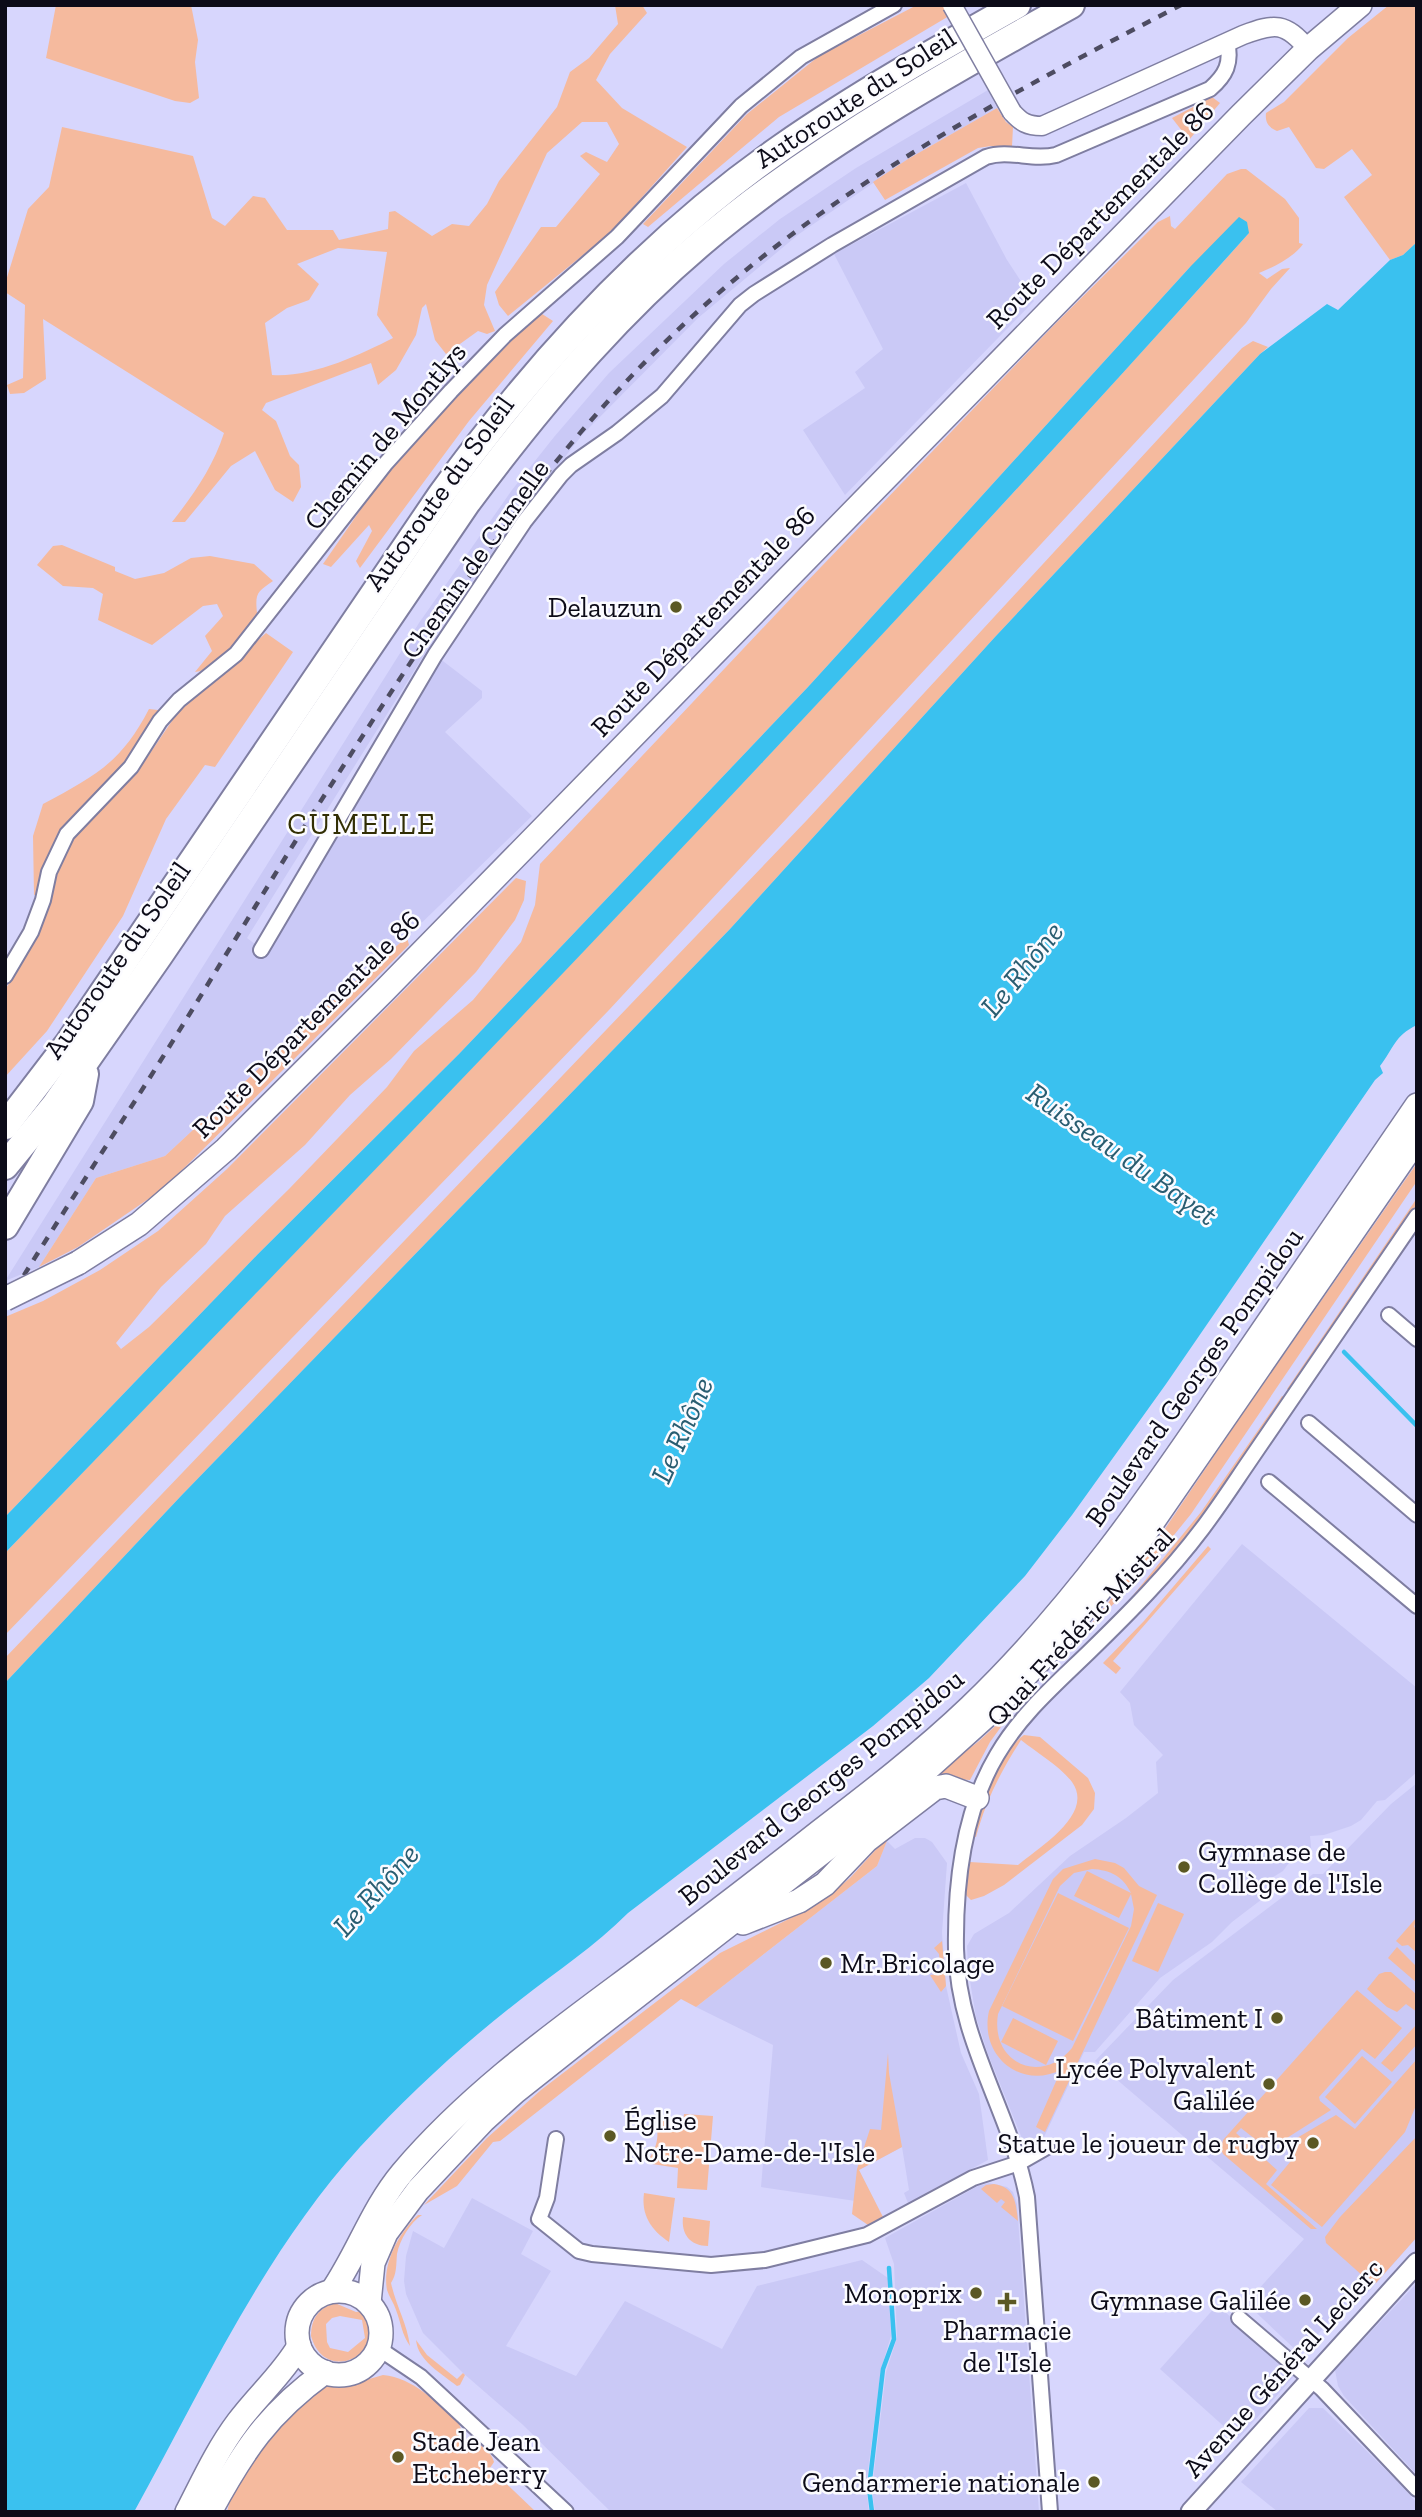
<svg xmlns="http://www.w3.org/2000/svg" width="1422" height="2517" viewBox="0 0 1422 2517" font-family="'Zilla Slab',serif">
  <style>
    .built { fill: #cac9f6 }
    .green { fill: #f5ba9e; fill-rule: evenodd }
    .water { fill: #3ac1ef }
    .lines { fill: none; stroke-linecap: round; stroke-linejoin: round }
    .stream { stroke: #3ac1ef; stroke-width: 4.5 }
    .minor-casing { stroke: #7f7ea1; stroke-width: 18 }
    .tertiary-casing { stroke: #7f7ea1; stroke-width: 21 }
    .secondary-casing { stroke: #7f7ea1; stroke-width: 23 }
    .primary-casing { stroke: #7f7ea1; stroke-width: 26 }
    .trunk-casing { stroke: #7f7ea1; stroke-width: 26 }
    .motorway-casing { stroke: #7f7ea1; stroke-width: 30 }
    .minor { stroke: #fff; stroke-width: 14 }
    .tertiary { stroke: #fff; stroke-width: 18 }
    .secondary { stroke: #fff; stroke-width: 19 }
    .primary { stroke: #fff; stroke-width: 23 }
    .trunk { stroke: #fff; stroke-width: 23 }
    .motorway { stroke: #fff; stroke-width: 26 }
    .rail { stroke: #4d4c61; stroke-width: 4.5; stroke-dasharray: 9 9; stroke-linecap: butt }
    .tertiary-bridge-casing { stroke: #7f7ea1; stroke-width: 21; stroke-linecap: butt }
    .primary-bridge-casing { stroke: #7f7ea1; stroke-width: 26; stroke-linecap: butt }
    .tertiary-bridge { stroke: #fff; stroke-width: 18 }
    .primary-bridge { stroke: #fff; stroke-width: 23 }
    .poi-dot { fill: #5b5824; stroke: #fbfbff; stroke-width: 2.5 }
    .labels { text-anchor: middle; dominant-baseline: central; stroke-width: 5; stroke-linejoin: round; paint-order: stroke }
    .street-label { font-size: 28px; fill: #0c0b18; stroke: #fbfbff }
    .poi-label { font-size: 28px; fill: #0c0b18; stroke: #fbfbff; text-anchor: end }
    .neighbourhood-label { font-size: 30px; letter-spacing: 2px; fill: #322f04; stroke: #fbfbff }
    .water-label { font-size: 30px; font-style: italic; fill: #295d71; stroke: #fbfbff }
  </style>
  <rect width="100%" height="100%" fill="#d7d6fd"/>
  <g class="built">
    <path d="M988 90 997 108 908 159 799 234 698 318 583 434 512 524 449 615 247 938 266 952 345 822 439 658 482 691V698L445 732 532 816 407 937 313 1018 165 1156 96 1178 39 1267 5 1281 419 623 512 490 554 437 609 373 724 264 780 219 856 168Z"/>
    <path d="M966 183 1007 260 1034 301 845 495 803 430 865 388 855 372 883 349 834 254Z"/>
    <path d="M1242 1544 1417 1688V1772L1385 1800 1377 1801 1361 1820 1351 1826 1324 1835 1310 1836 1312 1857 1291 1860 1283 1871 1265 1882 1274 1890 1232 1922 1212 1942 1160 1978 1095 2052H1084L1044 2137 1023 2141 988 2054 976 2017 968 1969 967 1946 974 1934 1009 1913 1070 1856 1126 1818 1158 1793 1156 1762 1163 1755 1134 1725 1130 1703 1120 1692Z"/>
    <path d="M1417 1783V2237L1364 2297 1357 2291 1300 2354 1246 2303 1304 2239 1095 2061 1173 1980 1313 1874H1323L1391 1804Z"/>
    <path d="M915 1838H925L932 1842 947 1863 942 1933 946 1986 961 2053 979 2094 988 2160 908 2203 904 2193 909 2190 902 2147 859 2170 876 2204 761 2187 773 2045 696 2007 877 1866 887 1841 895 1849Z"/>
    <path d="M989 2183 1007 2187 1013 2192 1017 2204 1039 2512H875L872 2489 886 2372 897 2338 894 2264 885 2238 978 2186Z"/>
    <path d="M472 2198 533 2231 521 2254 551 2271 506 2346 576 2376 625 2301 722 2349 757 2286 862 2260 888 2278 891 2336 881 2369 866 2486 869 2512H611L522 2424 463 2373 423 2333 406 2294 404 2281 406 2256 413 2231 444 2248Z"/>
    <path d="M1417 2283V2475L1344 2396 1338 2386 1335 2370Z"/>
    <path d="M1217 2305 1296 2374 1238 2439 1160 2369Z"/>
    <path d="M1309 2408H1323L1396 2480 1417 2503V2512H1278L1241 2482Z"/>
  </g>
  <g class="green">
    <path d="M56 5H191L198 40 195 62 199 98 190 103 175 101 46 58Z"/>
    <path d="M615 5H642L647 13 610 54 596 80 622 108 687 147 610 233 508 316 499 305 495 292 541 227H556L600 174 580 156 586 152 607 162 619 144 607 122H582L547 153 487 285 484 305 495 331 487 334 478 331 446 354 435 340 426 304 422 308 416 335 396 370 378 385 371 363 266 403 262 410 276 421 290 456 299 465 301 487 293 502 275 490 255 451 231 466 185 522H172C194 494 213 467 224 433L43 319 46 379 24 393 10 394 7 385 23 378 25 305 5 292V284L28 209 49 187 62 127 193 156 212 218 225 226 253 196 265 198 287 230H333L339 240 388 229 389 212 395 211 432 236 452 224 469 226 487 204 499 181 557 107 570 72 589 58 618 24ZM338 248 387 252 377 315 393 338C360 355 310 378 272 375L265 323 287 308 309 300 319 284 297 264Z"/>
    <path d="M917 5H943L949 16 779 117 648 227 643 224 747 114 819 56Z"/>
    <path d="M1389 5H1417V242L1403 255 1390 260 1344 197 1372 175 1352 149 1324 169 1316 168 1289 127 1277 131C1268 127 1265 122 1266 113L1284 102 1348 38Z"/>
    <path d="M1212 97 1220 103 1189 140 1172 118Z"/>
    <path d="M997 108 1006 122 1013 127 1012 146H991L978 148 885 200 873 182 908 159Z"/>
    <path d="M1241 169H1246L1285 199 1299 218V243L1303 244C1294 257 1274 267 1259 273L1267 279 1282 269 1290 268 1271 289 1246 323 609 1010 5 1635V1553C425 1118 846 683 1249 233L1190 267 808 687 459 1054 258 1254 5 1517V1317L43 1301 100 1270 158 1231 227 1169 516 878 526 881 524 900 515 920 476 972 391 1059 350 1095 305 1145 225 1216 206 1244 161 1287 116 1343 121 1349 149 1327 289 1189 387 1087 414 1051 473 1000 521 942 535 905 540 864 794 595 1056 323 1158 222 1170 216 1171 226 1175 229 1227 174Z"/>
    <path d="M539 312 553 321 469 421 360 568 356 561 372 531 369 525 331 567 323 564 390 467Z"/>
    <path d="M1253 341 1268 347 1260 354 995 637 730 929 180 1497 5 1683V1658L807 820 1242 348Z"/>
    <path d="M62 545 115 567V571L135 579 164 573 191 558 210 556 254 564 273 581C257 592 255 593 257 613 245 632 219 671 195 672L212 651 205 636 223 616 217 604 203 606 152 645 98 620 103 594 93 588 63 586 37 565 53 546Z"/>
    <path d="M266 633 293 652 215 767 205 765 166 819 123 916 47 1031 5 1077V990L41 929 59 868 75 834 140 768 178 712Z"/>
    <path d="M149 709 158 710 138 748 117 775 59 836 38 894 34 895 33 836 43 804C95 776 121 763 149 709Z"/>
    <path d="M407 937 409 945 163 1189 78 1247 39 1267 96 1178 165 1156 313 1018Z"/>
    <path d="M1417 1163V1181L1191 1514 1140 1577 1078 1640 1152 1548 1241 1416Z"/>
    <path d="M1417 1198V1204L1289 1390 1287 1389Z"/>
    <path d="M1282 1396 1285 1397C1236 1468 1189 1539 1129 1602L1130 1599 1201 1512Z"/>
    <path d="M1208 1546 1211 1549 1113 1661 1121 1668 1116 1674 1103 1663 1144 1621Z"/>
    <path d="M1014 1709 990 1742 970 1780 954 1779 902 1801 979 1741Z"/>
    <path d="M1024 1735 1040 1737 1088 1778 1095 1793 1094 1809 1082 1825 1004 1885 984 1896 971 1900 966 1895V1890L970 1862 1018 1865C1039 1847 1095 1814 1072 1782 1061 1767 1036 1752 1021 1740 1001 1771 986 1800 976 1837L973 1836C980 1809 1000 1751 1024 1735Z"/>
    <path d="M887 1841 877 1866 696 2007 681 1999 500 2141 493 2142 457 2186 424 2205 487 2138 541 2090 720 1953 803 1912 827 1897 850 1878 881 1844Z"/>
    <path d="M1095 1859 1115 1863 1124 1868 1139 1886 1157 1895 1045 2132 1036 2127 1061 2070C1020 2090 979 2055 989 2011L1053 1879 1063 1869ZM1092 1869C1110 1870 1123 1876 1131 1893L1087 1871 1074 1896 1119 1918 1131 1894 1134 1909 1131 1926 1072 2048C1041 2086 990 2063 998 2014L1060 1886 1074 1873Z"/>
    <path d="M1058 1893 1129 1928 1073 2041 1002 2006Z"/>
    <path d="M1158 1903 1184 1914 1158 1972 1132 1961Z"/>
    <path d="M1417 1917 1414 1927 1417 1929V1953L1408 1945 1402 1946 1396 1941Z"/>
    <path d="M942 1941 946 1986 941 1992 930 1975 941 1974 939 1954 934 1948Z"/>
    <path d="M1397 1947 1417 1967V1983L1388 1958Z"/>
    <path d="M1385 1972H1391L1417 1995V2012L1406 2004 1397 2012 1387 2007 1367 1989 1379 1974Z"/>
    <path d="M1357 1990 1402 2028 1375 2059 1362 2049 1319 2097 1320 2101 1331 2110 1279 2143 1270 2151 1241 2128 1236 2133 1277 2170 1266 2184 1317 2229H1311L1223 2154 1221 2149 1223 2140Z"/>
    <path d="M1013 2018 1058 2041 1046 2065 1001 2042Z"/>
    <path d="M1417 2024V2044L1392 2072 1381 2063Z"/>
    <path d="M888 2053 889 2073 902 2147 859 2170 883 2217 868 2225 852 2214 857 2169 870 2129 881 2130Z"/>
    <path d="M1362 2056 1392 2082 1355 2124 1325 2097Z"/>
    <path d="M1417 2059V2103L1405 2132 1322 2227 1271 2185 1295 2156 1290 2142 1336 2115 1355 2129Z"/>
    <path d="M684 2114 713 2116 707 2190 677 2188 678 2168 646 2163C657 2149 661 2135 654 2118L683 2121Z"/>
    <path d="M1417 2136V2237L1376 2283 1366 2276 1364 2277 1326 2243 1325 2237 1340 2217Z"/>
    <path d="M994 2184C1015 2187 1016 2203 1018 2221L1001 2207 1005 2202 1001 2199 997 2203 981 2189 986 2185Z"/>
    <path d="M644 2193 675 2198 669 2242C651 2230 641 2215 644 2193Z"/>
    <path d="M418 2215H422C410 2223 400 2239 397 2254 396 2265 397 2274 391 2283 396 2306 407 2323 410 2346 402 2335 401 2323 396 2310 394 2303 389 2297 387 2290 382 2263 399 2233 418 2215Z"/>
    <path d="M683 2217 710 2221 708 2246C690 2246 681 2234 683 2217Z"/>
    <path d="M335 2303 356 2312 362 2311C395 2349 326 2389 311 2336 311 2318 319 2308 335 2303ZM340 2316 362 2320 365 2338 348 2352 330 2348 327 2342 326 2324 332 2318Z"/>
    <path d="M416 2340 427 2355 457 2379 463 2373 465 2375 460 2385 457 2386C441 2373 418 2361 416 2340Z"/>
    <path d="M383 2375C414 2378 435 2402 458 2421L461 2429 458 2438 468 2446 471 2442C481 2443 492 2453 494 2462L490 2468 536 2512H227L232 2491 249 2455 322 2384 349 2385Z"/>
  </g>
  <g class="water">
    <path d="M1239 217 1247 222 1249 233C846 683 426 1118 5 1553V1517L258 1254 459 1054 808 687 1190 267Z"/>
    <path d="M1417 242V1025C1394 1036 1394 1048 1380 1066L1383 1073 1375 1080 1166 1384 1072 1515 1025 1576 929 1678 873 1726 628 1913C595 1946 557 1971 520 2000 463 2044 409 2094 360 2147 263 2254 203 2387 134 2512H5V1683L180 1497 730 929 995 637 1260 354 1327 304 1338 310 1390 260 1403 255Z"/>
  </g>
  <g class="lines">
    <g class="stream">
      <path d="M1344 1352 1417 1426"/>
      <path d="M872 2512 869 2488 883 2369 894 2339 889 2268"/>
    </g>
    <defs>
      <g id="minor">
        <path d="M261 950 435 655 524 522 561 475 571 465 617 433 662 396 740 305 754 294 832 245 986 157C1009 149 1032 161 1056 155L1210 89C1226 75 1232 63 1227 42"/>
        <path d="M5 976 31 932 43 900 49 872 67 834 131 767 160 721 179 700 236 654 386 463 451 391 505 335 617 237 741 106 801 57 894 5"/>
        <path d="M1389 1315 1417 1339"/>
        <path d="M1309 1423 1417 1515"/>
        <path d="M1269 1482 1417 1606"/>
        <path d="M556 2139 547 2198 539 2219 579 2251 592 2254 711 2265 765 2260 867 2235 973 2178 1019 2163 1047 2147"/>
        <path d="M1239 2318 1322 2389 1417 2489"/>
        <path d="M378 2348 421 2377 566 2512"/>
        <path d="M1050 2512 1027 2197C1010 2110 958 2042 956 1949 955 1883 963 1812 997 1755 1021 1714 1056 1684 1089 1652 1129 1613 1168 1574 1202 1529 1218 1508 1233 1485 1248 1463 1305 1381 1360 1298 1417 1216"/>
      </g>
      <path id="tertiary" d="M1012 112C1021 122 1027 126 1042 126L1243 35C1275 23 1285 22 1308 49"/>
      <path id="secondary" d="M1191 2512 1417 2263"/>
      <g id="primary">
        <path d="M78 1263 139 1224 226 1149 384 991 1241 115 1308 49 1360 5"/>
        <path d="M743 1923 799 1901 825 1884 866 1841 935 1788 946 1786 977 1798"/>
        <path d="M332 2291C358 2253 372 2209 402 2173 468 2095 550 2036 631 1976 694 1929 757 1881 819 1832 871 1792 923 1752 970 1707 1071 1610 1150 1497 1228 1381 1291 1289 1354 1197 1417 1105"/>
        <circle cx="339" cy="2333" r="42"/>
        <path d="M369 2303 373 2263 386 2233 418 2190 483 2121 515 2092 592 2031 913 1782 994 1709 1062 1637 1141 1539 1417 1139"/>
      </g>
      <g id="trunk">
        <path d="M187 2512C203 2481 217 2450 238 2422 258 2395 282 2375 299 2346"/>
        <path d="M210 2512C243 2451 268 2413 325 2372"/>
      </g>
      <g id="motorway">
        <path d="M5 1126 68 1044 441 495C536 363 647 242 781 148 857 95 937 50 1017 5"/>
        <path d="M5 1166 55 1105 159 956 466 504C544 399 629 298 733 217 839 134 954 70 1071 5"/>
        <path d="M5 1226 80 1101 85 1074"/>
      </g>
    </defs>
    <use href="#minor" class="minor-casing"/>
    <use href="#tertiary" class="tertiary-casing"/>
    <use href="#secondary" class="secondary-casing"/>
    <use href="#primary" class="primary-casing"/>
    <use href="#trunk" class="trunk-casing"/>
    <use href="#motorway" class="motorway-casing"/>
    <use href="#minor" class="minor"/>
    <use href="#tertiary" class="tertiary"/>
    <use href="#secondary" class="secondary"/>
    <use href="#primary" class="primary"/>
    <use href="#trunk" class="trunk"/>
    <use href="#motorway" class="motorway"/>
    <path class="rail" d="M5 1306C55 1224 108 1144 159 1063 212 979 262 894 315 810 425 639 533 465 683 325 828 189 1005 96 1181 5"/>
    <defs>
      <path id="tertiary-bridge" d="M952 5 1012 112"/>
      <path id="primary-bridge" d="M5 1299 78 1263"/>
    </defs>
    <use href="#tertiary-bridge" class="tertiary-bridge-casing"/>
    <use href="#primary-bridge" class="primary-bridge-casing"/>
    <use href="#tertiary-bridge" class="tertiary-bridge"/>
    <use href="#primary-bridge" class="primary-bridge"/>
  </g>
  <g class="poi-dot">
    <circle cx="676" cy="607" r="7"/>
    <circle cx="1184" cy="1867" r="7"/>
    <circle cx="826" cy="1963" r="7"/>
    <circle cx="1277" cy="2018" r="7"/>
    <circle cx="1269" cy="2084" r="7"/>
    <circle cx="610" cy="2136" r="7"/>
    <circle cx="1313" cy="2143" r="7"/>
    <circle cx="976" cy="2293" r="7"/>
    <circle cx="1305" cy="2300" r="7"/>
    <path d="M1003.5 2291.5h7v7h7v7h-7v7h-7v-7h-7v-7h7z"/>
    <circle cx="398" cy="2457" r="7"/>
    <circle cx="1094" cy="2482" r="7"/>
  </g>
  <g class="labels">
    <g class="street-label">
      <text transform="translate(855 98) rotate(-33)">Autoroute du Soleil</text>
      <text transform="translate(1100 215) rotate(-45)">Route Départementale 86</text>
      <text transform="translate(385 436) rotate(-50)">Chemin de Montlys</text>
      <text transform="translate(439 493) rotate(-54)">Autoroute du Soleil</text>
      <text transform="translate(475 559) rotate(-55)">Chemin de Cumelle</text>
      <text transform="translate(703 621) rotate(-46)">Route Départementale 86</text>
      <text transform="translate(117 960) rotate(-55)">Autoroute du Soleil</text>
      <text transform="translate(306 1024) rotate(-45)">Route Départementale 86</text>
      <text transform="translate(1194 1377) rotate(-55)">Boulevard Georges Pompidou</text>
      <text transform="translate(1080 1627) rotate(-47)">Quai Frédéric Mistral</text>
      <text transform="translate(821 1787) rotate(-39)">Boulevard Georges Pompidou</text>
      <text transform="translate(1283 2368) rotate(-48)">Avenue Général Leclerc</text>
    </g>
    <g class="poi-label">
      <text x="662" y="607">Delauzun</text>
      <text x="1198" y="1851" text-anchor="start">Gymnase de<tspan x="1198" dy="32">Collège de l'Isle</tspan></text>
      <text x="840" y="1963" text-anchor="start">Mr.Bricolage</text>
      <text x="1263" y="2018">Bâtiment I</text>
      <text x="1255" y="2068">Lycée Polyvalent<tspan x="1255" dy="32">Galilée</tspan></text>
      <text x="624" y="2120" text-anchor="start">Église<tspan x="624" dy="32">Notre-Dame-de-l'Isle</tspan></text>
      <text x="1299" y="2143">Statue le joueur de rugby</text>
      <text x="962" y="2293">Monoprix</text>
      <text x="1291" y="2300">Gymnase Galilée</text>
      <text x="1007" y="2330" text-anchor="middle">Pharmacie<tspan x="1007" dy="32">de l'Isle</tspan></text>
      <text x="412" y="2441" text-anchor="start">Stade Jean<tspan x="412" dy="32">Etcheberry</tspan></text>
      <text x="1080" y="2482">Gendarmerie nationale</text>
    </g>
    <g class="neighbourhood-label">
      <text x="362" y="824">CUMELLE</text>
    </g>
    <g class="water-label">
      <text transform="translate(1022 969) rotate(-51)">Le Rhône</text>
      <text transform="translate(1122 1154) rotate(35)">Ruisseau du Bayet</text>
      <text transform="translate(682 1430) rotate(-66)">Le Rhône</text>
      <text transform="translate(376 1890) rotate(-48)">Le Rhône</text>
    </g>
  </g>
  <rect width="1422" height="2517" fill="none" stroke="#0c0b18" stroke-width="14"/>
</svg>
